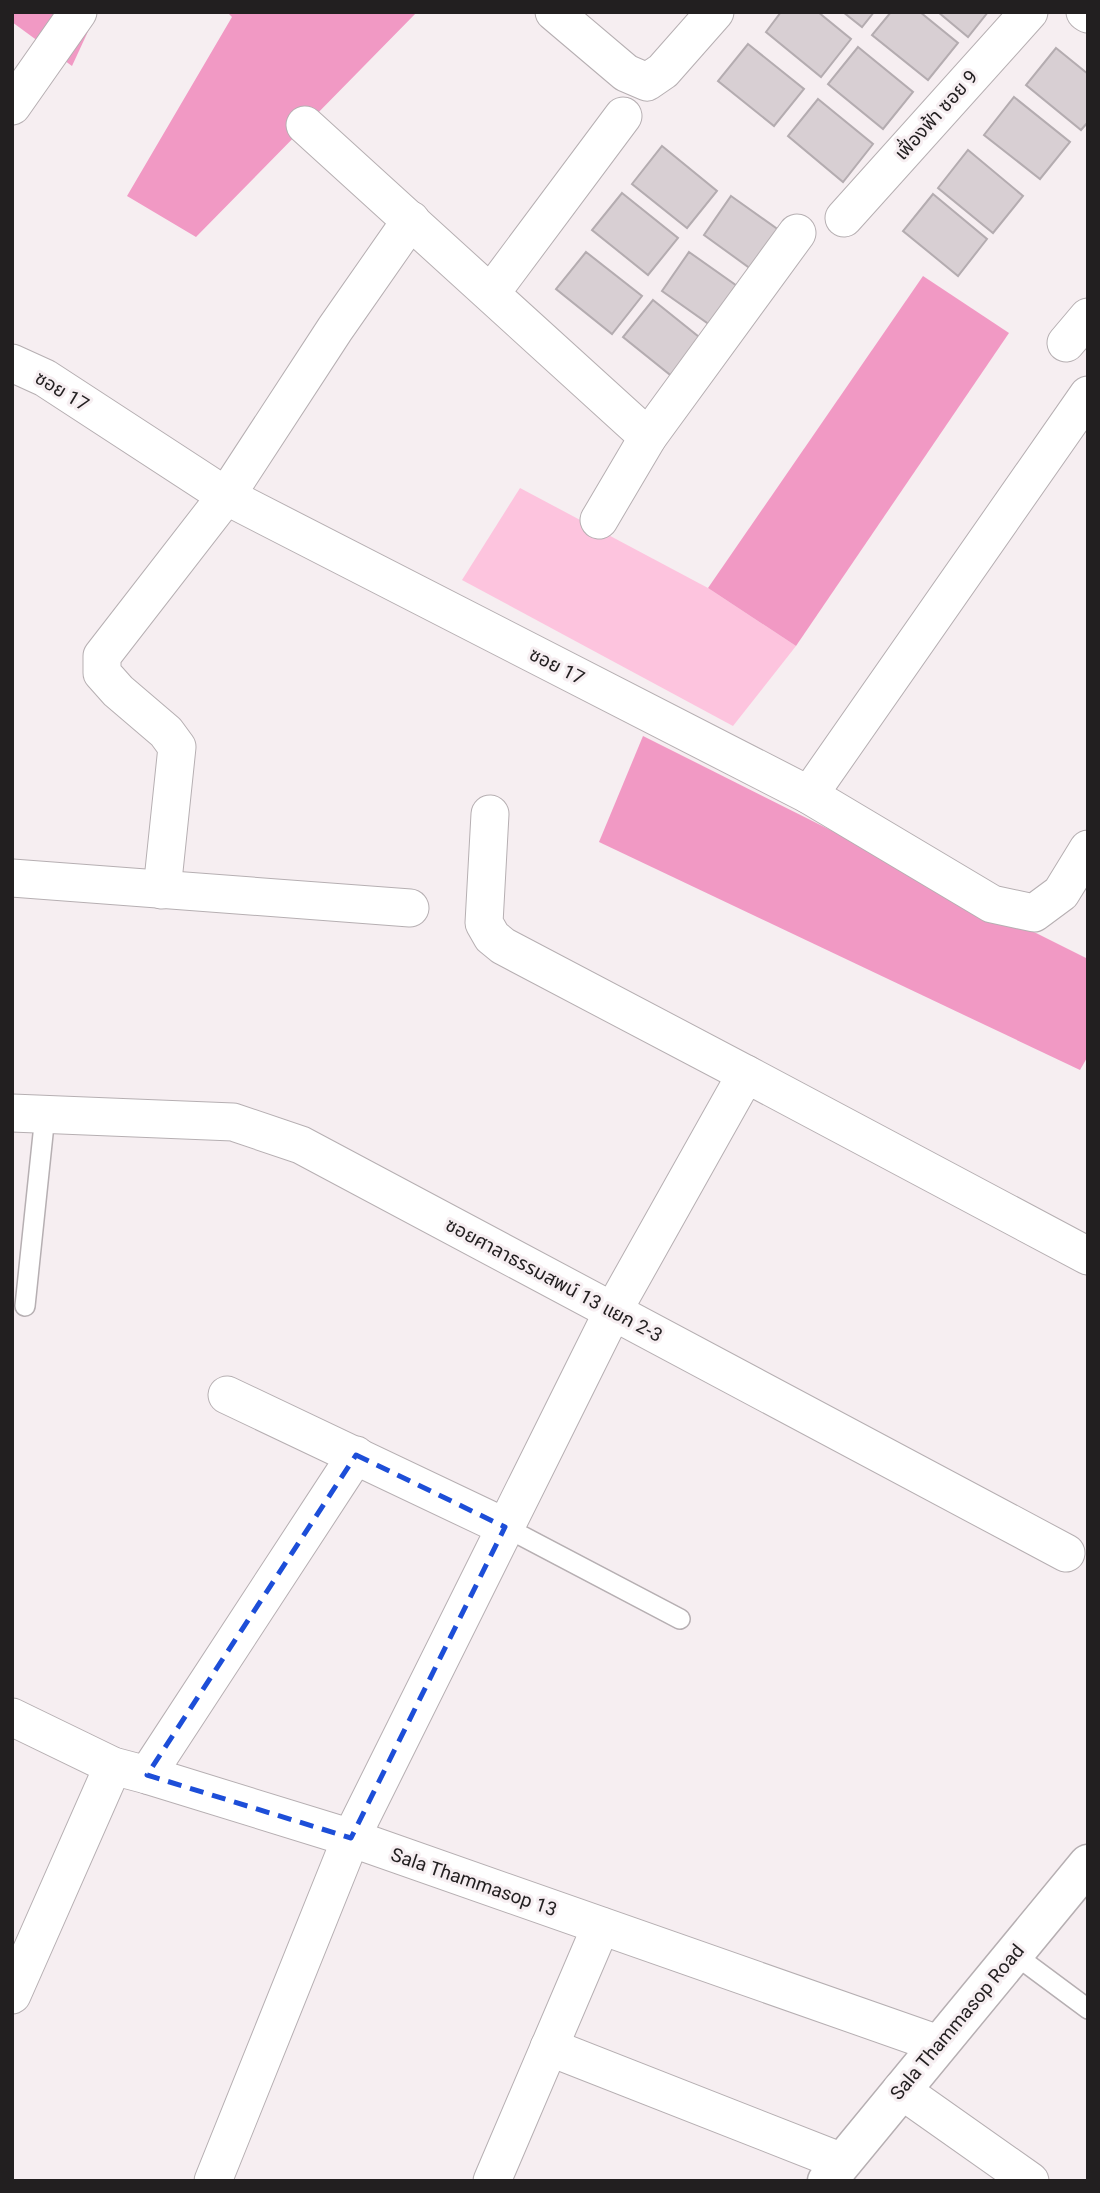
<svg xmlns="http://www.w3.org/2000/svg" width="1100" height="2193" viewBox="0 0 1100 2193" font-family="Roboto,'Noto Sans Thai',sans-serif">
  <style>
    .green { fill: #fdc4de }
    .forest { fill: #f199c4 }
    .building { fill: #d8cfd3; stroke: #b4acb0; stroke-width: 2 }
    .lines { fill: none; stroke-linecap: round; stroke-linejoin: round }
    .lane-casing { stroke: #b6afb2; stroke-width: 22 }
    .street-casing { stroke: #b6afb2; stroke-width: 39 }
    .secondary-casing { stroke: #b6afb2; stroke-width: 41 }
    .lane { stroke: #fff; stroke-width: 19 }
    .street { stroke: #fff; stroke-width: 37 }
    .secondary { stroke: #fff; stroke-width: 38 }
    .marked { fill: none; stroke: #1d4ed8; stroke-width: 5; stroke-dasharray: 14 9; stroke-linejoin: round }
    .labels { text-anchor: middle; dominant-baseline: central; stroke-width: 6; stroke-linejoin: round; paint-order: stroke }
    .street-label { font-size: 19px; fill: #221f20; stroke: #f6eef1 }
  </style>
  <rect width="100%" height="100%" fill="#f6eef1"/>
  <path class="green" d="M520 488 708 588 796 646 733 726 462 580Z"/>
  <g class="forest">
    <path d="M12 12H97L72 66 12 22Z"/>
    <path d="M227 12H417L196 237 127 196 232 17Z"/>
    <path d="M923 276 1009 333 796 646 708 588Z"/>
    <path d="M643 736 1088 959V1056L1080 1070 599 842Z"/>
  </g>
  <g class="building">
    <path d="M781 12H818L851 39 821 77 766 32Z"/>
    <path d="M843 12H874L862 27Z"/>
    <path d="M891 12H920L958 43 928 80 872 35Z"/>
    <path d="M938 12H988L968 37Z"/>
    <path d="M748 44 804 89 774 126 718 81Z"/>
    <path d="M858 47 913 92 883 129 828 84Z"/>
    <path d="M1056 48 1088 74V122L1081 130 1026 85Z"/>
    <path d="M1014 97 1070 142 1040 179 984 135Z"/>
    <path d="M818 99 873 144 843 182 788 136Z"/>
    <path d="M662 146 717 191 687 228 632 184Z"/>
    <path d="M968 150 1023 196 993 233 938 188Z"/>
    <path d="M622 193 678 238 648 275 592 230Z"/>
    <path d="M933 194 987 239 958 276 903 231Z"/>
    <path d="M731 196 790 238 762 277 704 235Z"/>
    <path d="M586 252 642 296 612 334 556 289Z"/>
    <path d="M689 252 747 293 720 332 662 291Z"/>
    <path d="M653 300 709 345 679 382 623 337Z"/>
  </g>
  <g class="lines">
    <defs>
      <g id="lane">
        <path d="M25 1306 45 1115"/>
        <path d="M505 1527 680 1619"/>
        <path d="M1014 1954 1088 2009"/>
      </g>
      <g id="street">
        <path d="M554 12 626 73 647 82 663 71 715 12"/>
        <path d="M1085 12 1088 14"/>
        <path d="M12 106 78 12"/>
        <path d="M305 125 648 437"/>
        <path d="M844 218 1029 12"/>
        <path d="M491 293 623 116"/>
        <path d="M1066 343 1088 317"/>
        <path d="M12 363 45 378 226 496 809 795 992 904 1034 913 1061 893 1088 849"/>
        <path d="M599 520 648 437 797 233"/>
        <path d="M809 795 1088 395"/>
        <path d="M490 814 484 923 492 937 503 946 746 1074"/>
        <path d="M12 878 410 908"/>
        <path d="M162 890 177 747 166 732 118 691 102 673V656L226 496 335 329 411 220"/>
        <path d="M12 1113 233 1122 301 1145 1066 1553"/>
        <path d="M227 1395 505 1527"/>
        <path d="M12 1717 113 1766 147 1775 351 1838 938 2044"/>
        <path d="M147 1775 356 1455"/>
        <path d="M12 1995 113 1766"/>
        <path d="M549 2047 842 2162"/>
        <path d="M901 2090 1030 2181"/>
        <path d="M213 2181 351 1838 613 1311 746 1074 1088 1256"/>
        <path d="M492 2181 601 1926"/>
      </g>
      <path id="secondary" d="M827 2181 1088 1864"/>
    </defs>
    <use href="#lane" class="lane-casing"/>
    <use href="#street" class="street-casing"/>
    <use href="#secondary" class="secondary-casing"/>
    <use href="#lane" class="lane"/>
    <use href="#street" class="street"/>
    <use href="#secondary" class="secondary"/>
  </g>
  <path class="marked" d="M356 1455 505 1527 351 1838 147 1775Z"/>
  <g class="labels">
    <g class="street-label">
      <text transform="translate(936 115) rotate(-48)">เฟื่องฟ้า ซอย 9</text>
      <text transform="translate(62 391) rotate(31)">ซอย 17</text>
      <text transform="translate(557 666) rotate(27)">ซอย 17</text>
      <text transform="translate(554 1280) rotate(28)">ซอยศาลาธรรมสพน์ 13 แยก 2-3</text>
      <text transform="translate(474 1882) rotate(19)">Sala Thammasop 13</text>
      <text transform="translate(957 2022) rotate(-50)">Sala Thammasop Road</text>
    </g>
  </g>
  <rect width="1100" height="2193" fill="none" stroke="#221f20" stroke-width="28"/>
</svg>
